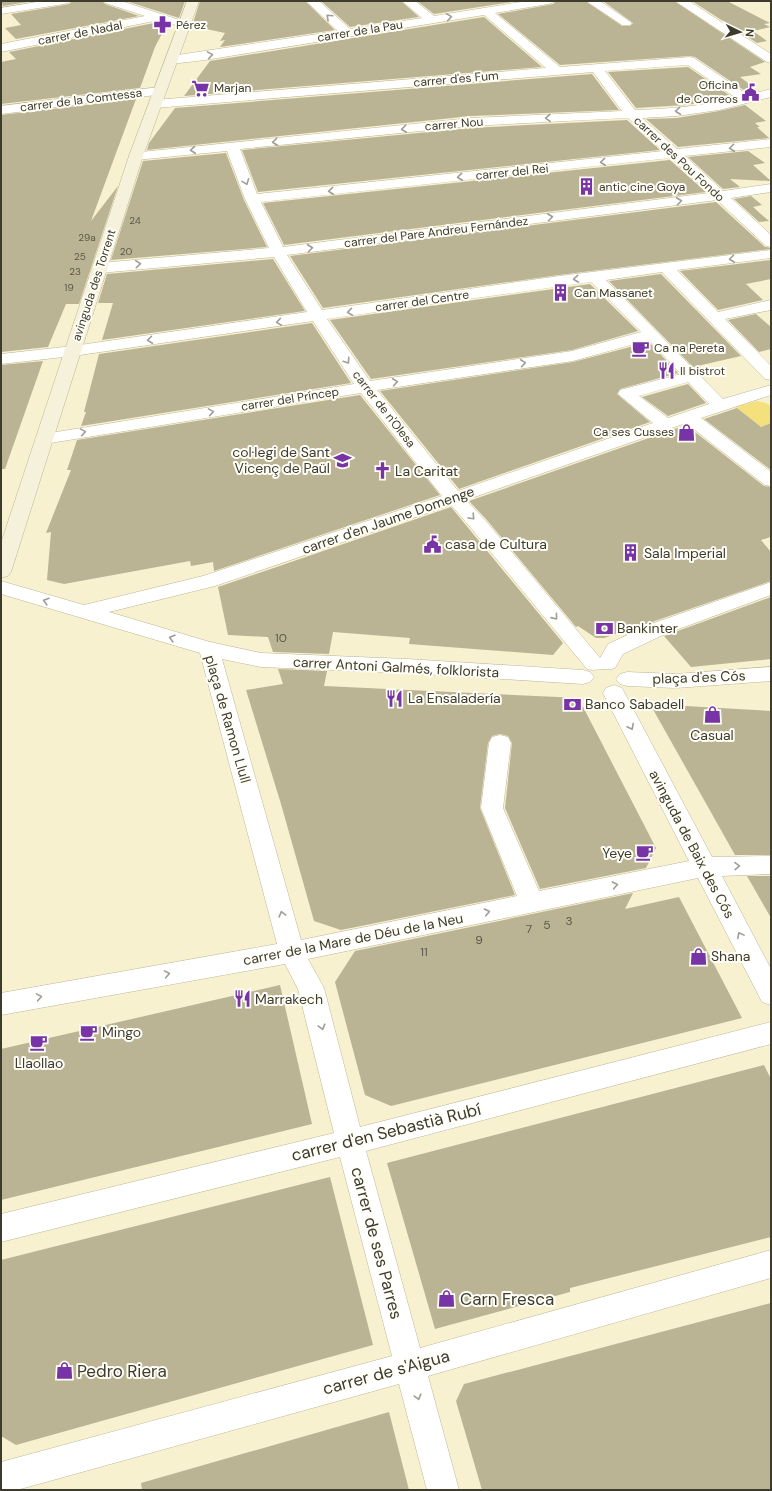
<svg xmlns="http://www.w3.org/2000/svg" width="772" height="1491" viewBox="0 0 772 1491" font-family="'DM Sans',sans-serif">
  <style>
    .green { fill: #f4e17d }
    .building { fill: #bab495 }
    .lines { fill: none; stroke-linecap: round; stroke-linejoin: round }
    .street-casing { stroke: #bcb697; stroke-width: 1 }
    .secondary-casing { stroke: #bcb697; stroke-width: 1 }
    .street { fill: #fff; fill-rule: evenodd }
    .secondary { fill: #f5f1da; fill-rule: evenodd }
    .oneway { stroke: #9e9d96 }
    .labels { text-anchor: middle; dominant-baseline: central; stroke-width: 4; stroke-linejoin: round; paint-order: stroke }
    .far-number-label { font-size: 10px; fill: #5c5948 }
    .far-poi-label { font-size: 12px; fill: #3d3b2e; stroke: #fffef7; text-anchor: start }
    .far-street-label { font-size: 12px; fill: #3d3b2e; stroke: #fffef7 }
    .number-label { font-size: 12px; fill: #5c5948 }
    .poi-label { font-size: 14px; fill: #3d3b2e; stroke: #fffef7; text-anchor: start }
    .street-label { font-size: 14px; fill: #3d3b2e; stroke: #fffef7 }
    .near-street-label { font-size: 17px; fill: #3d3b2e; stroke: #fffef7 }
    .near-poi-label { font-size: 17px; fill: #3d3b2e; stroke: #fffef7; text-anchor: start }
  </style>
  <rect width="100%" height="100%" fill="#f7f1d0"/>
  <path class="green" d="M756 401 766 403 771 406V423L748 431 747 416 736 407Z"/>
  <g class="building">
    <path d="M1 1H34L3 6Z"/>
    <path d="M72 1H102L105 4 139 16 16 39 5 28 21 25 11 14 64 5 69 4Z"/>
    <path d="M126 1H185L179 18Z"/>
    <path d="M200 1H305L335 30 220 47 225 40 220 41 225 33 192 26Z"/>
    <path d="M321 1H401L419 17 350 27Z"/>
    <path d="M417 1H518L434 14Z"/>
    <path d="M556 1H585L622 26H630L633 23 603 1H674L765 62 750 67 761 74 740 77 759 91 748 93 695 57 690 56 560 65 498 14 548 5 553 4Z"/>
    <path d="M692 1H727L770 23 764 24 770 27 753 31 767 41 757 43Z"/>
    <path d="M484 17 542 67 184 96 210 61Z"/>
    <path d="M159 22 167 24 155 47 140 88 1 104V62L16 59 9 52Z"/>
    <path d="M688 67 732 97 686 105 636 108 608 72Z"/>
    <path d="M592 74 619 110 471 116 147 150 149 143 175 108Z"/>
    <path d="M136 99 91 221 118 186 79 304H66L48 347 1 352V115Z"/>
    <path d="M745 105 766 121 755 123 760 127H757L769 138 678 147 646 119 677 118 719 111Z"/>
    <path d="M627 120 660 150 258 192 242 150 471 128Z"/>
    <path d="M748 151 765 163 753 165 771 181 730 179 740 187 723 189 688 157Z"/>
    <path d="M226 153 244 200 267 247 111 260 143 161Z"/>
    <path d="M670 160 706 192 284 245 263 203Z"/>
    <path d="M751 196 762 205 753 207 769 221 759 222 734 199Z"/>
    <path d="M716 202 765 247H766L771 248V249L559 275 323 308 290 256Z"/>
    <path d="M273 259 305 311 102 340 113 303H98L107 274Z"/>
    <path d="M771 260V279L746 284 763 300 718 310 680 271Z"/>
    <path d="M661 274 741 356 693 367 609 281Z"/>
    <path d="M590 284 638 331 572 350 371 379 330 320Z"/>
    <path d="M756 314 771 327V349L759 352 728 320Z"/>
    <path d="M312 323 351 383 81 426 86 412H84L99 354Z"/>
    <path d="M649 342 678 373 620 389 617 394 650 422 459 489 380 391 573 362Z"/>
    <path d="M43 361 5 469H1V365Z"/>
    <path d="M688 384 706 403 668 416 642 397Z"/>
    <path d="M360 395 440 495 214 571 213 562 191 566 190 561 64 584 47 580 51 532 46 533 71 470H67L77 440Z"/>
    <path d="M737 408 761 427 771 423V470L704 419Z"/>
    <path d="M686 425 764 486 771 487V537L761 540 771 552V581L652 622 604 638H596L578 626 576 627 486 519 469 501Z"/>
    <path d="M451 507 563 643 553 655 409 644 410 638 333 632 329 654 273 652 268 637 228 635 218 587Z"/>
    <path d="M771 597V659L691 667 664 636Z"/>
    <path d="M278 669 327 671 324 686 580 698V701L656 848 646 868 540 889 505 808 512 743 508 736 500 734 492 736 488 743 480 808 515 895 341 930 314 921 281 804 246 690 283 684Z"/>
    <path d="M650 704 771 711V855H735Z"/>
    <path d="M747 876H771V918Z"/>
    <path d="M633 893 625 909 679 897 742 1018 391 1106 365 1095 335 982 355 951Z"/>
    <path d="M280 985 312 1124 1 1200V1049Z"/>
    <path d="M764 1065 771 1079V1237L570 1288V1292L435 1329 387 1163Z"/>
    <path d="M330 1177 373 1345 16 1445 1 1436V1260Z"/>
    <path d="M771 1303V1490H482L456 1401 464 1384Z"/>
    <path d="M389 1412 409 1490H142L141 1483Z"/>
  </g>
  <g class="lines">
    <defs>
      <g id="street">
        <path d="M43 1H70L68 3 64 4 1 14V8Z"/>
        <path d="M103 1H121L189 23 191 25 189 27 185 28 159 20 1 52V44L145 16 105 3Z"/>
        <path d="M306 1H319L350 29 422 18 402 1H415L434 16 527 1H554L552 3 548 4 495 13 560 67 690 57 694 58 748 95 771 89V97L719 110 677 116 642 118 677 149 771 139V147L685 156 723 191 771 184V192L731 198 771 235V247L766 246 717 200 287 255 322 310 559 276 771 250V258L677 270 718 312 771 300V310L725 319 771 366V380L765 379 662 272 606 280 723 399 771 385V395L701 418 771 472V486L765 485 686 423 466 500 485 520 600 658 608 644 651 624 771 582V595L665 634 623 654 615 668C610 670 608 669 602 669 596 669 595 671 587 669L471 528 451 505 215 586 109 612 210 642 261 653 407 659 583 670 590 672 594 677 590 682 583 684 407 673 261 667 222 659 301 940 517 896 481 808 489 743 492 737 500 735 508 737 511 743 503 808 539 891 689 861 603 693 606 688 614 685 622 688 712 857 771 856V874L722 876 771 969V1005L762 1002 698 878 308 959 324 988 360 1127 771 1022V1044L366 1151 420 1348 771 1250V1278L428 1376 459 1490H427L399 1384 17 1490H1V1462L392 1356 340 1157 1 1242V1214L334 1133 298 989 285 964 1 1015V993L277 944 200 653 1 594V581L84 605 203 576 442 496 361 393 44 444 38 443 35 439 38 435 44 434 354 384 313 321 73 356 1 364V354L73 346 307 312 274 257 100 273 95 271 92 268 95 265 100 263 269 248 245 199 227 151 136 160 131 159 129 156 131 153 471 118 622 111 593 72 155 108 150 107 149 104 150 101 155 100 546 68 484 15 205 60 171 64 167 63 165 60 167 57 171 56 338 31ZM688 65 736 98C703 106 669 109 635 110L605 71ZM628 118 663 151 257 194 240 149 471 126ZM671 158 709 193 283 247 261 202ZM591 282 641 332 572 351 370 381 327 319ZM649 340 681 374 620 390 618 394 653 423 458 491 377 390 573 361ZM688 382 709 404 668 418 639 396Z"/>
        <path d="M586 1H600L632 23 630 25H622Z"/>
        <path d="M675 1H689L771 54V63L767 62Z"/>
        <path d="M160 87 164 88 166 91 164 94 1 114V106Z"/>
        <path d="M771 667V681L676 688 627 686 620 684 616 679 620 674 627 672 676 674Z"/>
      </g>
      <path id="secondary" d="M187 1H199L143 156 11 572 8 576 1 578V543L129 156Z"/>
    </defs>
    <use href="#street" class="street-casing"/>
    <use href="#secondary" class="secondary-casing"/>
    <use href="#street" class="street"/>
    <use href="#secondary" class="secondary"/>
  </g>
  <defs><path id="oneway-chevron" d="M-2-3.5L2.5 0L-2 3.5" fill="none" stroke-width="1.6" stroke-linecap="round" stroke-linejoin="round"/></defs>
  <g class="oneway">
    <use href="#oneway-chevron" transform="translate(329 17) rotate(-137)"/>
    <use href="#oneway-chevron" transform="translate(449 17) rotate(-9)"/>
    <use href="#oneway-chevron" transform="translate(210 55) rotate(-9)"/>
    <use href="#oneway-chevron" transform="translate(678 111) rotate(174)"/>
    <use href="#oneway-chevron" transform="translate(548 118) rotate(178)"/>
    <use href="#oneway-chevron" transform="translate(404 129) rotate(174)"/>
    <use href="#oneway-chevron" transform="translate(275 142) rotate(174)"/>
    <use href="#oneway-chevron" transform="translate(732 148) rotate(173)"/>
    <use href="#oneway-chevron" transform="translate(193 150) rotate(174)"/>
    <use href="#oneway-chevron" transform="translate(603 162) rotate(174)"/>
    <use href="#oneway-chevron" transform="translate(460 177) rotate(174)"/>
    <use href="#oneway-chevron" transform="translate(246 182) rotate(69)"/>
    <use href="#oneway-chevron" transform="translate(331 191) rotate(174)"/>
    <use href="#oneway-chevron" transform="translate(679 201) rotate(-7)"/>
    <use href="#oneway-chevron" transform="translate(550 217) rotate(-7)"/>
    <use href="#oneway-chevron" transform="translate(310 248) rotate(-7)"/>
    <use href="#oneway-chevron" transform="translate(732 259) rotate(173)"/>
    <use href="#oneway-chevron" transform="translate(138 264) rotate(-5)"/>
    <use href="#oneway-chevron" transform="translate(576 279) rotate(174)"/>
    <use href="#oneway-chevron" transform="translate(350 312) rotate(172)"/>
    <use href="#oneway-chevron" transform="translate(279 322) rotate(172)"/>
    <use href="#oneway-chevron" transform="translate(150 340) rotate(172)"/>
    <use href="#oneway-chevron" transform="translate(347 361) rotate(56)"/>
    <use href="#oneway-chevron" transform="translate(523 363) rotate(-8)"/>
    <use href="#oneway-chevron" transform="translate(395 382) rotate(-8)"/>
    <use href="#oneway-chevron" transform="translate(211 412) rotate(-9)"/>
    <use href="#oneway-chevron" transform="translate(83 432) rotate(-9)"/>
    <use href="#oneway-chevron" transform="translate(472 517) rotate(47)"/>
    <use href="#oneway-chevron" transform="translate(46 601) rotate(-163)"/>
    <use href="#oneway-chevron" transform="translate(555 617) rotate(51)"/>
    <use href="#oneway-chevron" transform="translate(172 638) rotate(-164)"/>
    <use href="#oneway-chevron" transform="translate(631 727) rotate(63)"/>
    <use href="#oneway-chevron" transform="translate(737 866) rotate(-2)"/>
    <use href="#oneway-chevron" transform="translate(615 885) rotate(-11)"/>
    <use href="#oneway-chevron" transform="translate(487 912) rotate(-12)"/>
    <use href="#oneway-chevron" transform="translate(282 914) rotate(-105)"/>
    <use href="#oneway-chevron" transform="translate(740 935) rotate(-118)"/>
    <use href="#oneway-chevron" transform="translate(167 974) rotate(-10)"/>
    <use href="#oneway-chevron" transform="translate(39 997) rotate(-10)"/>
    <use href="#oneway-chevron" transform="translate(322 1027) rotate(75)"/>
    <use href="#oneway-chevron" transform="translate(418 1397) rotate(75)"/>
  </g>
  <defs>
    <symbol id="pharmacy-bare" viewBox="-9 -9 18 18"><path d="M-2-6h4v4h4v4h-4v4h-4v-4h-4v-4h4Z" fill="#7833a6" stroke="#fffef7" stroke-width="2.5" paint-order="stroke"/></symbol>
    <symbol id="supermarket-bare" viewBox="-9 -9 18 18"><path d="M-6-5.5h2.5l.6 2H6L4.5 2H-2.5L-4.4-4H-6ZM-1.5 3.2a1.3 1.3 0 1 0 .1 0ZM3 3.2a1.3 1.3 0 1 0 .1 0Z" fill="#7833a6" stroke="#fffef7" stroke-width="2.5" paint-order="stroke"/></symbol>
    <symbol id="civic-bare" viewBox="-9 -9 18 18"><path d="M-.6-6.5H3V-4.5H.6V-3L4-1V1h2V6H-6V1h2V-1L-.6-3ZM-1.2 2.5V6h2.4V2.5Z" fill="#7833a6" stroke="#fffef7" stroke-width="2.5" paint-order="stroke"/></symbol>
    <symbol id="building-bare" viewBox="-9 -9 18 18"><path d="M-4-6H4V6H1V3H-1V6H-4ZM-2.5-4.3h1.7v1.8h-1.7ZM.8-4.3h1.7v1.8H.8ZM-2.5-1h1.7V.8h-1.7ZM.8-1h1.7V.8H.8Z" fill="#7833a6" stroke="#fffef7" stroke-width="2.5" paint-order="stroke"/></symbol>
    <symbol id="cafe-bare" viewBox="-9 -9 18 18"><path d="M-5.5-4.5H6V0H3Q3 3.5 0 3.5H-2.5Q-5.5 3.5-5.5 0ZM3-3.2v2h1.7v-2ZM-6 4.5H4V6H-6Z" fill="#7833a6" stroke="#fffef7" stroke-width="2.5" paint-order="stroke"/></symbol>
    <symbol id="restaurant-bare" viewBox="-9 -9 18 18"><path d="M-5-6h1v4h1v-4h1v4h1v-4h1v5L-1.5 .5V6h-2V.5L-5-1ZM5-6V6H3V1.5H1.5Q1.5-4 5-6Z" fill="#7833a6" stroke="#fffef7" stroke-width="2.5" paint-order="stroke"/></symbol>
    <symbol id="shop-bare" viewBox="-9 -9 18 18"><path d="M-5-2.5h2.3a2.7 3.5 0 0 1 5.4 0H5L5.5 6h-11ZM-1.5-2.5h3a1.5 2.3 0 0 0-3 0Z" fill="#7833a6" stroke="#fffef7" stroke-width="2.5" paint-order="stroke"/></symbol>
    <symbol id="school-bare" viewBox="-9 -9 18 18"><path d="M0-5L7-2L0 1L-7-2ZM-4 1L0 2.5L4 1V4Q0 6-4 4Z" fill="#7833a6" stroke="#fffef7" stroke-width="2.5" paint-order="stroke"/></symbol>
    <symbol id="church-bare" viewBox="-9 -9 18 18"><path d="M-1.2-6h2.4v3.5h3.3v2.4h-3.3V6h-2.4V-.1h-3.3v-2.4h3.3Z" fill="#7833a6" stroke="#fffef7" stroke-width="2.5" paint-order="stroke"/></symbol>
    <symbol id="bank-bare" viewBox="-9 -9 18 18"><path d="M-6-4H6V4H-6ZM0-2.3a2.3 2.3 0 1 0 0 4.6a2.3 2.3 0 1 0 0-4.6Z" fill="#7833a6" stroke="#fffef7" stroke-width="2.5" paint-order="stroke"/></symbol>
  </defs>
  <g fill-rule="evenodd">
    <use href="#pharmacy-bare" x="150" y="12" width="25" height="25"/>
    <use href="#supermarket-bare" x="188" y="76" width="25" height="25"/>
    <use href="#civic-bare" x="738" y="80" width="25" height="25"/>
    <use href="#building-bare" x="574" y="174" width="25" height="25"/>
    <use href="#building-bare" x="548" y="280" width="25" height="25"/>
    <use href="#cafe-bare" x="628" y="336" width="25" height="25"/>
    <use href="#restaurant-bare" x="654" y="358" width="25" height="25"/>
    <use href="#shop-bare" x="674" y="420" width="25" height="25"/>
    <use href="#school-bare" x="330" y="448" width="25" height="25"/>
    <use href="#church-bare" x="370" y="458" width="25" height="25"/>
    <use href="#civic-bare" x="420" y="532" width="25" height="25"/>
    <use href="#building-bare" x="618" y="540" width="25" height="25"/>
    <use href="#bank-bare" x="592" y="616" width="25" height="25"/>
    <use href="#restaurant-bare" x="382" y="686" width="25" height="25"/>
    <use href="#bank-bare" x="560" y="692" width="25" height="25"/>
    <use href="#shop-bare" x="700" y="702" width="25" height="25"/>
    <use href="#cafe-bare" x="632" y="840" width="25" height="25"/>
    <use href="#shop-bare" x="686" y="944" width="25" height="25"/>
    <use href="#restaurant-bare" x="230" y="986" width="25" height="25"/>
    <use href="#cafe-bare" x="76" y="1020" width="25" height="25"/>
    <use href="#cafe-bare" x="26" y="1030" width="25" height="25"/>
    <use href="#shop-bare" x="434" y="1286" width="25" height="25"/>
    <use href="#shop-bare" x="52" y="1358" width="25" height="25"/>
  </g>
  <g class="labels">
    <g class="far-number-label">
      <text x="135" y="220">24</text>
      <text x="87" y="237">29a</text>
      <text x="126" y="251">20</text>
      <text x="80" y="256">25</text>
      <text x="75" y="271">23</text>
      <text x="69" y="287">19</text>
    </g>
    <g class="far-poi-label">
      <text x="176" y="25">Pérez</text>
      <text x="738" y="85" text-anchor="end">Oficina<tspan x="738" dy="14">de Correos</tspan></text>
      <text x="214" y="88">Marjan</text>
      <text x="599" y="187">antic cine Goya</text>
      <text x="574" y="293">Can Massanet</text>
      <text x="654" y="348">Ca na Pereta</text>
      <text x="680" y="371">Il bistrot</text>
      <text x="674" y="432" text-anchor="end">Ca ses Cusses</text>
    </g>
    <g class="far-street-label">
      <text transform="translate(360 31) rotate(-9)">carrer de la Pau</text>
      <text transform="translate(80 33) rotate(-11)">carrer de Nadal</text>
      <text transform="translate(456 79) rotate(-5)">carrer d'es Fum</text>
      <text transform="translate(81 100) rotate(-7)">carrer de la Comtessa</text>
      <text transform="translate(454 124) rotate(-5)">carrer Nou</text>
      <text transform="translate(679 159) rotate(43)">carrer des Pou Fondo</text>
      <text transform="translate(512 172) rotate(-6)">carrer del Rei</text>
      <text transform="translate(436 232) rotate(-7)">carrer del Pare Andreu Fernández</text>
      <text transform="translate(94 285) rotate(-72)">avinguda des Torrent</text>
      <text transform="translate(422 301) rotate(-8)">carrer del Centre</text>
      <text transform="translate(290 399) rotate(-9)">carrer del Príncep</text>
      <text transform="translate(384 409) rotate(52)">carrer de n'Olesa</text>
    </g>
    <g class="number-label">
      <text x="281" y="638">10</text>
      <text x="569" y="921">3</text>
      <text x="547" y="925">5</text>
      <text x="529" y="929">7</text>
      <text x="479" y="940">9</text>
      <text x="424" y="952">11</text>
    </g>
    <g class="poi-label">
      <text x="330" y="452" text-anchor="end">col·legi de Sant<tspan x="330" dy="16">Vicenç de Paül</tspan></text>
      <text x="395" y="471">La Caritat</text>
      <text x="445" y="544">casa de Cultura</text>
      <text x="644" y="553">Sala Imperial</text>
      <text x="617" y="628">Bankinter</text>
      <text x="408" y="698">La Ensaladería</text>
      <text x="585" y="704">Banco Sabadell</text>
      <text x="712" y="735" text-anchor="middle">Casual</text>
      <text x="632" y="853" text-anchor="end">Yeye</text>
      <text x="711" y="956">Shana</text>
      <text x="255" y="999">Marrakech</text>
      <text x="102" y="1032">Mingo</text>
      <text x="39" y="1063" text-anchor="middle">Llaollao</text>
    </g>
    <g class="street-label">
      <text transform="translate(388 520) rotate(-19)">carrer d'en Jaume Domenge</text>
      <text transform="translate(396 667) rotate(3)">carrer Antoni Galmés, folklorista</text>
      <text transform="translate(699 677) rotate(-2)">plaça d'es Cós</text>
      <text transform="translate(228 719) rotate(74)">plaça de Ramon Llull</text>
      <text transform="translate(692 844) rotate(62)">avinguda de Baix des Cós</text>
      <text transform="translate(353 939) rotate(-11)">carrer de la Mare de Déu de la Neu</text>
    </g>
    <g class="near-street-label">
      <text transform="translate(386 1132) rotate(-14)">carrer d'en Sebastià Rubí</text>
      <text transform="translate(377 1243) rotate(75)">carrer de ses Parres</text>
      <text transform="translate(386 1372) rotate(-15)">carrer de s'Aigua</text>
    </g>
    <g class="near-poi-label">
      <text x="460" y="1299">Carn Fresca</text>
      <text x="77" y="1371">Pedro Riera</text>
    </g>
  </g>
  <rect width="772" height="1491" fill="none" stroke="#3d3b2e" stroke-width="4"/>
  <g transform="translate(740 32) rotate(95)" stroke="#fffef7" stroke-width="3" paint-order="stroke">
  <path d="M0-3L7 15L0 10L-7 15Z" fill="#3d3b2e"/>
  <text y="-6" font-size="11" font-weight="bold" text-anchor="middle" fill="#3d3b2e">N</text>
  </g>
</svg>
